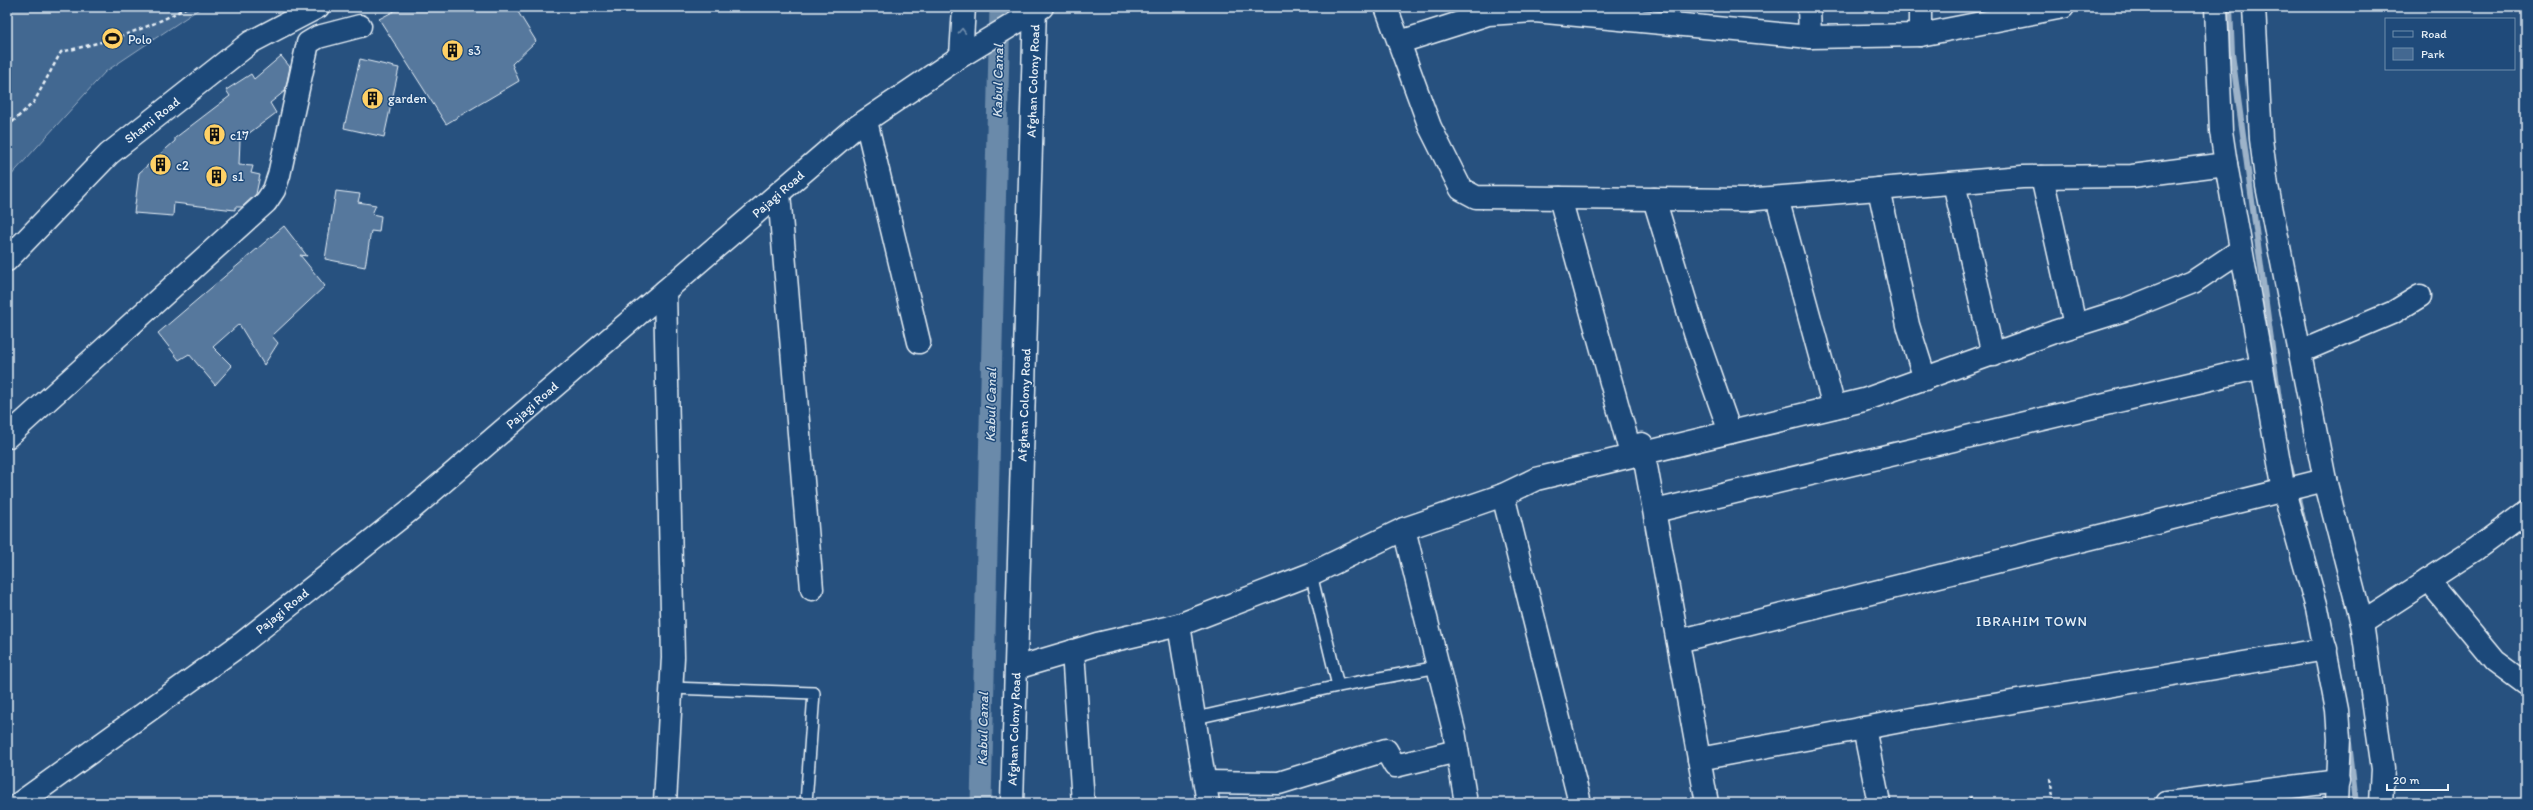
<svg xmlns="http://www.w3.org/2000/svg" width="2533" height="810" viewBox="0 0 2533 810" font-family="Itim,sans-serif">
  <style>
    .green { fill: #436891; stroke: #96acc4 }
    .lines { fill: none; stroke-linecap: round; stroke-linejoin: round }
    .stream { stroke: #9db3c9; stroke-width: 6 }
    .canal { stroke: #6b8aaa; stroke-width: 21 }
    .building { fill: #57789d; stroke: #e8f1f8 }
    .service-casing { stroke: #e8f1f8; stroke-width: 14 }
    .minor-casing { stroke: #e8f1f8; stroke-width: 25 }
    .tertiary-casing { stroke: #e8f1f8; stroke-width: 25 }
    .secondary-casing { stroke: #e8f1f8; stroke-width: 25 }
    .primary-casing { stroke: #e8f1f8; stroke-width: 25 }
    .path { stroke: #e8f1f8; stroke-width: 2.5; stroke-dasharray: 4 3; stroke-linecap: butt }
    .service { stroke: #1f4a7a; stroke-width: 11 }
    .minor { stroke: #1f4a7a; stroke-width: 22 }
    .tertiary { stroke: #1f4a7a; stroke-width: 22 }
    .secondary { stroke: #1f4a7a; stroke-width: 22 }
    .primary { stroke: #1f4a7a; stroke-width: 22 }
    .oneway { stroke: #6f8dac }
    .labels { text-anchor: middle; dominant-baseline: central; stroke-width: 3; stroke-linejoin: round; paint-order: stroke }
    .poi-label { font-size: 13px; fill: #e8f1f8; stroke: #1f4a7a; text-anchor: start }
    .street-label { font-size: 13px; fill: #e8f1f8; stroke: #1f4a7a }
    .water-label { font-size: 14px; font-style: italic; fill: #d5e2ec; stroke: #1f4a7a }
    .neighbourhood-label { font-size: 14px; letter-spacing: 1px; fill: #e8f1f8; stroke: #1f4a7a }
  </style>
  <rect width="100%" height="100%" fill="#27517f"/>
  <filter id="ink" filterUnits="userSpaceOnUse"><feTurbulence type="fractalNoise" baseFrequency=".025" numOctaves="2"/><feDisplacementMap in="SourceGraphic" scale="8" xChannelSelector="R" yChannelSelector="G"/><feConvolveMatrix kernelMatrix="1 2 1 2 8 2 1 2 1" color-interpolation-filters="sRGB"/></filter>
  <g filter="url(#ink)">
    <path class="green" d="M7 7H202L105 72 7 180Z"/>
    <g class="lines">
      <g class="stream">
        <path d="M2230 7 2232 54 2279 399"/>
        <path d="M2290 466 2304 523"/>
        <path d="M2349 743 2356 803"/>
      </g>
      <path class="canal" d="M981 803 1000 7"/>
    </g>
    <g class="building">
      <path d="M402 7H515L536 41 512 64 519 81 446 124 379 19Z"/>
      <path d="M281 56 290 67 285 91 270 103 276 113 240 140 239 165 253 166 251 173 260 175 256 194 242 207H235V210L174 203 173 216 134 213 139 173 175 141V138L230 96 226 90 251 74 254 79Z"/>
      <path d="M360 59 399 68 384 137 344 128Z"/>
      <path d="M336 191 360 194 358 202 376 205 372 214 381 216 379 232 371 231 365 267 325 259Z"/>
      <path d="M284 226 307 256 300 255 325 286 272 336 278 343 264 365 239 324 213 347 232 366 215 385 189 354 179 360 158 333Z"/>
    </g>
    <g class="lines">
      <defs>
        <g id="service">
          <path d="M1311 574 1338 686"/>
          <path d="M671 688 814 693 806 803"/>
          <path d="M1196 718 1338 686 1438 667"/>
        </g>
        <g id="minor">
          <path d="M1386 7 1430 127 1461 189 1476 197 1745 200 2022 177 2132 176 2226 164"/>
          <path d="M1809 7 1810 37"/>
          <path d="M1920 7V35"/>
          <path d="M2216 7 2221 131 2226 164 2284 491 2317 608 2337 710 2339 739 2336 803"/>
          <path d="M1400 42 1488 14 1535 11 1810 37 1920 35 2063 7"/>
          <path d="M866 121 919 342"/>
          <path d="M2042 177 2075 325"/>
          <path d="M1954 183 1993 355"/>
          <path d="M1879 189 1908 325 1925 379"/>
          <path d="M779 193 812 589"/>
          <path d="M1560 198 1629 447 1642 444 1707 803"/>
          <path d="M1777 198 1834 407"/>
          <path d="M1654 199 1695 333 1730 432"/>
          <path d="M665 291 673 657 665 803"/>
          <path d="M2300 352 2394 312 2420 296"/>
          <path d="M7 437 266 202 274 190 279 175 308 43 318 37 360 26"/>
          <path d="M1503 495 1580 803"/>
          <path d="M1655 511 2261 367"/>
          <path d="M1404 529 1454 731 1466 803"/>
          <path d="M2428 580 2495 661 2526 684"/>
          <path d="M2362 623 2476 549 2526 512"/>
          <path d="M1179 625 1208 803"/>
          <path d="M1678 641 2325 480"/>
          <path d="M1073 651 1083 803"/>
          <path d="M1016 668 1097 644 1179 625 1311 574 1404 529 1503 495 1536 479 1864 400 2054 332 2124 310 2193 282 2241 250"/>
          <path d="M1864 728 1879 803"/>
          <path d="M1699 759 1912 719 2326 649"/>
          <path d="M1205 782 1279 783 1386 750 1395 766 1457 751"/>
          <path d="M2167 803 2338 781"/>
        </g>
        <g id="tertiary">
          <path d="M2254 7 2261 139 2267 186 2325 480 2362 623 2383 769 2381 803"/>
          <path d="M7 260 109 154 251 42 318 7"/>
        </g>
        <g id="secondary">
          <path d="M961 56 964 7"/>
          <path d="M1012 803 1035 7"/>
        </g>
        <path id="primary" d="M20 803 241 644 414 507 852 130 961 56 1042 7"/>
      </defs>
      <use href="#service" class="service-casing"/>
      <use href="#minor" class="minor-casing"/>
      <use href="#tertiary" class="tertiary-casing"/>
      <use href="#secondary" class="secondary-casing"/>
      <use href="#primary" class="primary-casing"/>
      <g class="path">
        <path d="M7 127 34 102 61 52C105 42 147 30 187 7"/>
        <path d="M2050 778 2054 803"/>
        <path d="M1970 796 1971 803"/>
      </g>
      <use href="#service" class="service"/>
      <use href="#minor" class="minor"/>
      <use href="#tertiary" class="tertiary"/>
      <use href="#secondary" class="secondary"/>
      <use href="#primary" class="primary"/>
    </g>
    <defs><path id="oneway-chevron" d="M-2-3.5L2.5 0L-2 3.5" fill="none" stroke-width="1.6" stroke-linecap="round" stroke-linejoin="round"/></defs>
    <use class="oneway" href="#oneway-chevron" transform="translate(962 31) rotate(-87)"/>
  </g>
  <defs>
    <symbol id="stadium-disc" viewBox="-11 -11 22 22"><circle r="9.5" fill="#ffd166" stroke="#1f4a7a"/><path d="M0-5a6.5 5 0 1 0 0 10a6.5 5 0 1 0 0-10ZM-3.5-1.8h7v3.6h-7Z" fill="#111"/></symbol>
    <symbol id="building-disc" viewBox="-11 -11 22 22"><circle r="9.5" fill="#ffd166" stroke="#1f4a7a"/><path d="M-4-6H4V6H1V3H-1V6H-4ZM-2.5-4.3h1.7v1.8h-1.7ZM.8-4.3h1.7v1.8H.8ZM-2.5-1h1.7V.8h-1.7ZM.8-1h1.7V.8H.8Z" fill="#111"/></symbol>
  </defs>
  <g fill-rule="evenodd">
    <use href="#stadium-disc" x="100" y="26" width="25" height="25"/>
    <use href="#building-disc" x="440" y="38" width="25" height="25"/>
    <use href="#building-disc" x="360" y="86" width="25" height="25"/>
    <use href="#building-disc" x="202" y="122" width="25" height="25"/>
    <use href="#building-disc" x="148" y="152" width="25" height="25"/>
    <use href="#building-disc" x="204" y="164" width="25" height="25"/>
  </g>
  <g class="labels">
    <g class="poi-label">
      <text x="128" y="39">Polo</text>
      <text x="468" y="50">s3</text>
      <text x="388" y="98">garden</text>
      <text x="230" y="135">c17</text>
      <text x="176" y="165">c2</text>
      <text x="232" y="176">s1</text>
    </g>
    <g class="street-label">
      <text transform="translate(1033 81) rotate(-88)">Afghan Colony Road</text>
      <text transform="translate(152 120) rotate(-38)">Shami Road</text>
      <text transform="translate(778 194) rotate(-41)">Pajagi Road</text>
      <text transform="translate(532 405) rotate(-41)">Pajagi Road</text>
      <text transform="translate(1024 405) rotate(-88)">Afghan Colony Road</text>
      <text transform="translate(282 611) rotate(-39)">Pajagi Road</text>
      <text transform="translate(1014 729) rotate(-88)">Afghan Colony Road</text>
    </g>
    <g class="water-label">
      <text transform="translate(998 81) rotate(-89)">Kabul Canal</text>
      <text transform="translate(991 405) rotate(-89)">Kabul Canal</text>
      <text transform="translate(983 729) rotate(-89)">Kabul Canal</text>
    </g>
    <g class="neighbourhood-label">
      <text x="2032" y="621">IBRAHIM TOWN</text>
    </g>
  </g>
  <rect width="2533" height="810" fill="none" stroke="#1f4a7a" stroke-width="24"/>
  <rect x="12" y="12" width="2509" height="786" fill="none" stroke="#e8f1f8" stroke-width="1.5" filter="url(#ink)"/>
  <rect x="2385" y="18" width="130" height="52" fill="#1f4a7a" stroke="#6f8dac"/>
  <rect x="2393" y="31" width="20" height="6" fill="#1f4a7a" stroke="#6f8dac"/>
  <text x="2421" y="38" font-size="12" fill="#e8f1f8">Road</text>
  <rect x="2393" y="48" width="20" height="12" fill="#436891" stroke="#6f8dac"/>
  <text x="2421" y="58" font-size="12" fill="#e8f1f8">Park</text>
  <path d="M2387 784v6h61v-6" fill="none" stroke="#e8f1f8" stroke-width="2"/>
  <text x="2393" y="784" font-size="12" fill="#e8f1f8" stroke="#1f4a7a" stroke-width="3" paint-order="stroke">20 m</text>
</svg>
